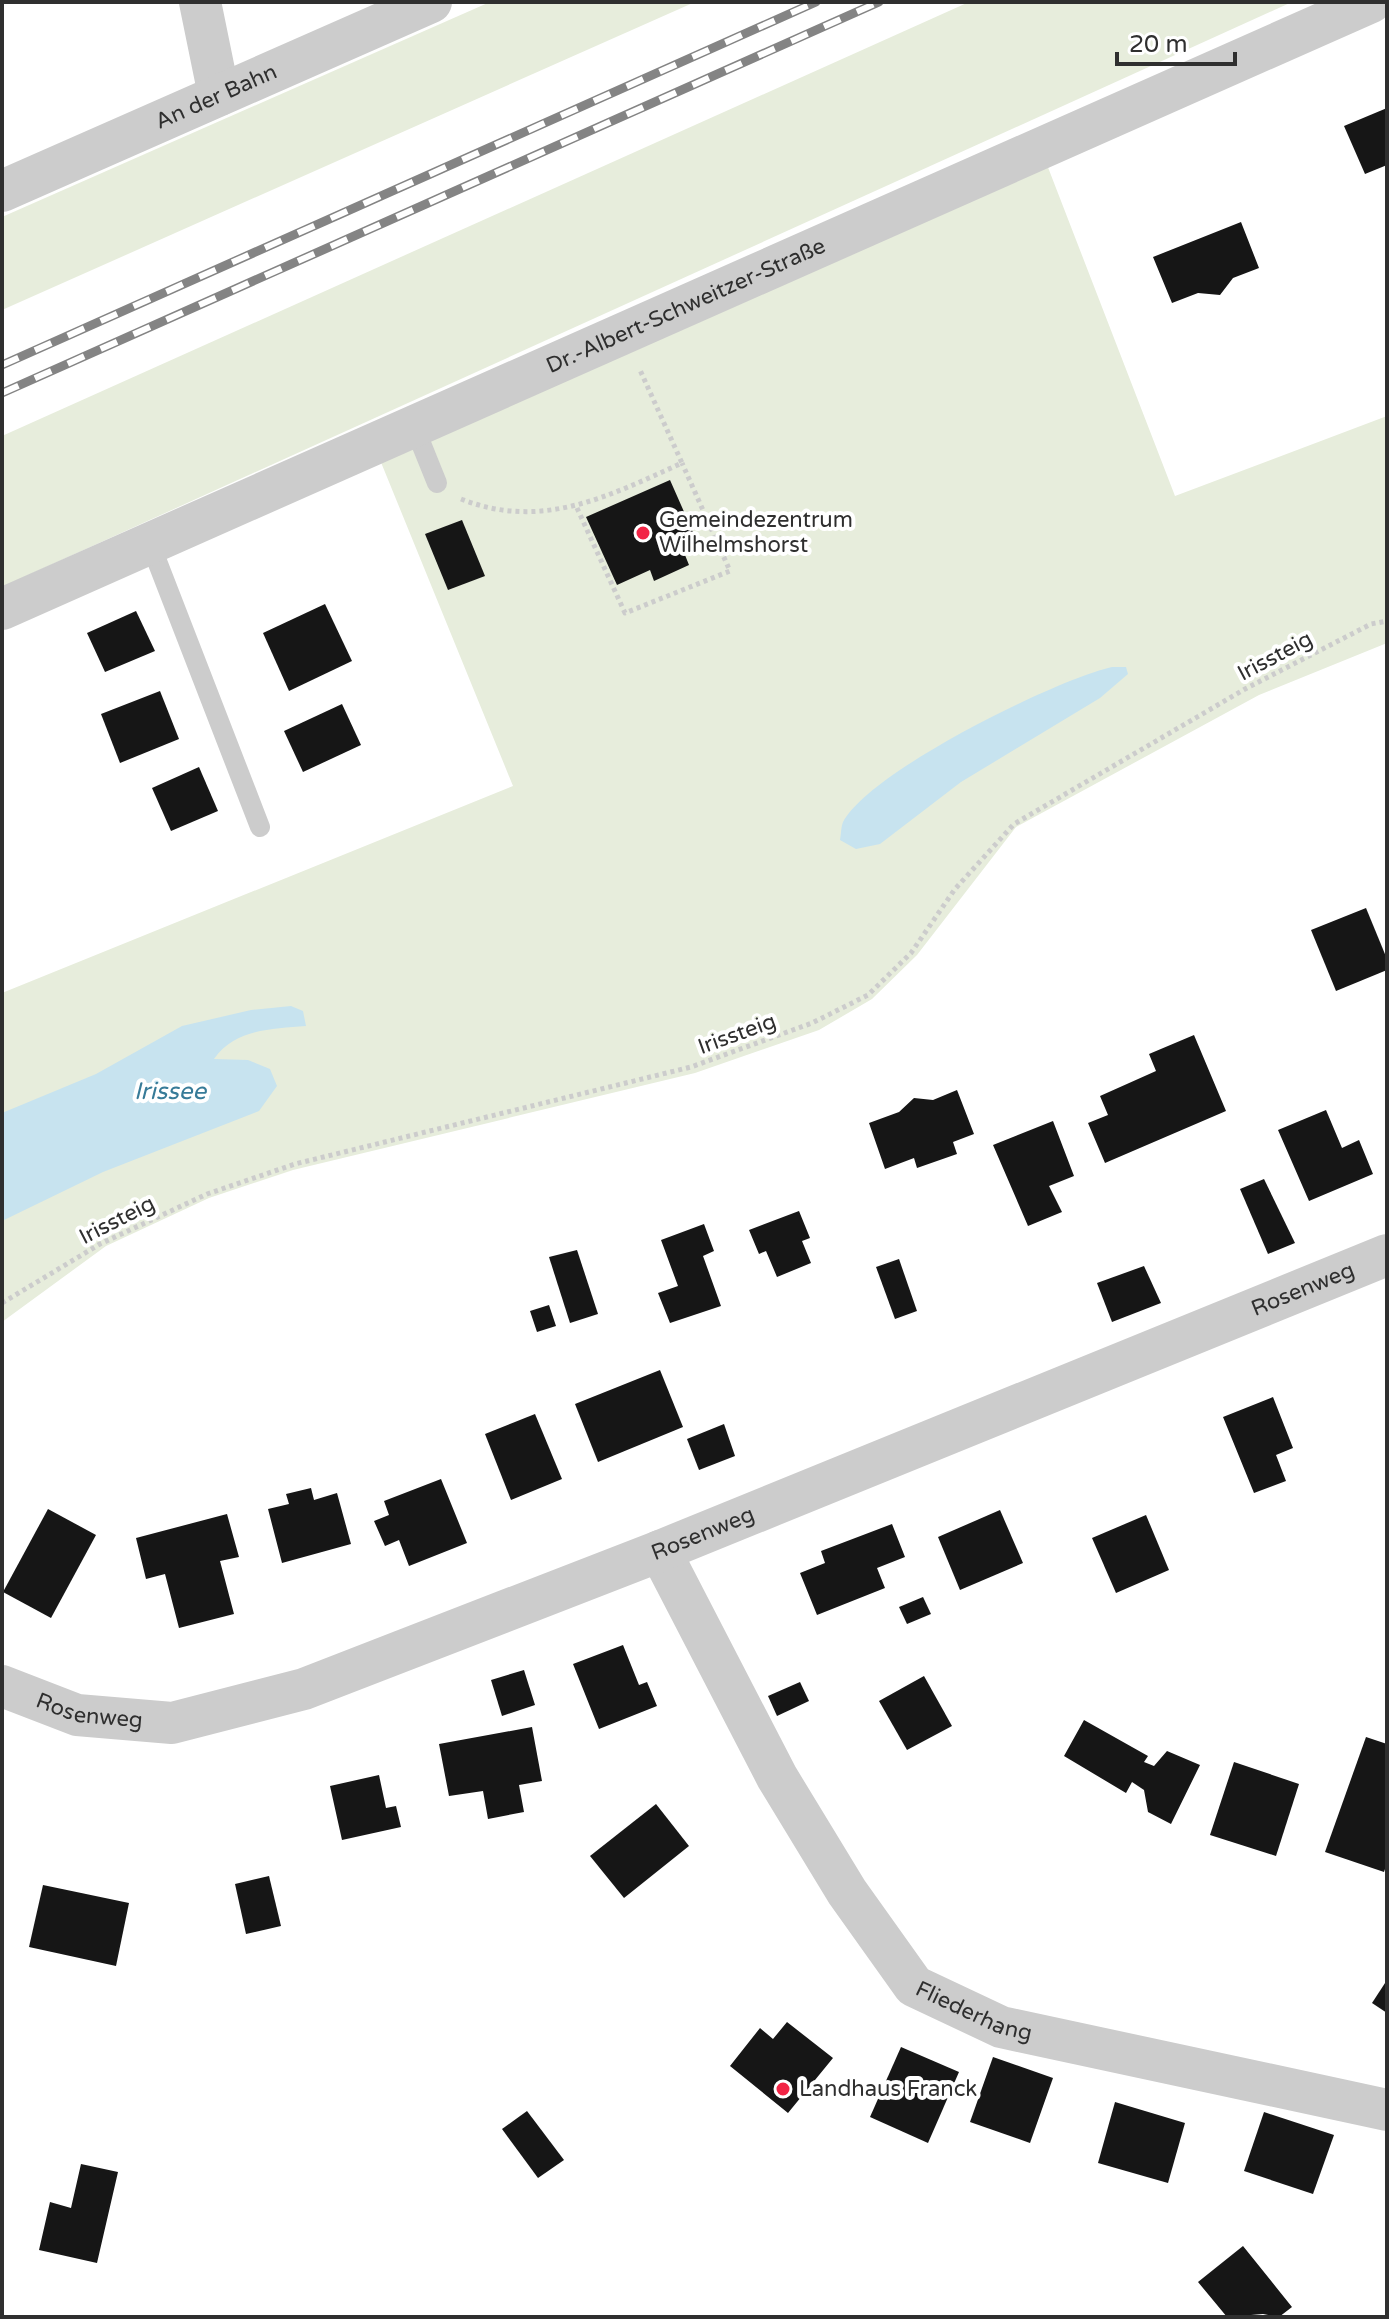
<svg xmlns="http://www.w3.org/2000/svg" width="1389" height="2319" viewBox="0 0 1389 2319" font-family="'Varela Round',sans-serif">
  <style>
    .green { fill: #e7eddc }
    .water { fill: #c7e3ef }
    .building { fill: #161616 }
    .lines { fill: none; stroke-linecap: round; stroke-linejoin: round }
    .path { stroke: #ccc; stroke-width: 5; stroke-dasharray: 4 4; stroke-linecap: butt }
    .service { stroke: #ccc; stroke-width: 20 }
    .minor { stroke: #ccc; stroke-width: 42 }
    .rail-casing { stroke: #848484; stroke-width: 9 }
    .rail { stroke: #fff; stroke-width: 6; stroke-dasharray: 18; stroke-linecap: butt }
    .poi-dot { fill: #f22546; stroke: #fff; stroke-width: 3 }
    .labels { text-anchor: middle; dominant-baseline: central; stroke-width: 8; stroke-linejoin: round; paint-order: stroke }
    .street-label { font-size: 22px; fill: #2f2f2f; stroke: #fff }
    .poi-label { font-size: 22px; fill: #2f2f2f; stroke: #fff; text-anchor: start }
    .water-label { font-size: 24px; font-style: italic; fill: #377b98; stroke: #fff }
  </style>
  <rect width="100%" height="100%" fill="#fff"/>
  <g class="green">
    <path d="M490 2H695L2 310V217Z"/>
    <path d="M969 2H1292L2 587V436Z"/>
    <path d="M1044 157 1175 496 1387 416V643L1259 695 1016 827 917 955 872 999 819 1030 695 1073 293 1170 209 1198 106 1246 2 1322V993L513 786 378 455Z"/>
  </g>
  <g class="water">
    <path d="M1112 667H1126L1128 674 1100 698 961 782 880 844 856 849 840 840C841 835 841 827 843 822 870 771 1055 680 1112 667Z"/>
    <path d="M291 1006 303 1011 306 1026C271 1029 235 1029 214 1059L248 1060 270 1069 277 1086 259 1111 103 1172 2 1221V1113L96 1074 182 1026 251 1010Z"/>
  </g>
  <g class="building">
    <path d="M1387 108V165L1365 174 1344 126Z"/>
    <path d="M1241 222 1259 268 1233 278 1220 295 1198 293 1172 303 1153 257Z"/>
    <path d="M670 480 700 548 685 555 689 565 654 581 650 570 617 585 586 517Z"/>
    <path d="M462 520 485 576 448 590 425 534Z"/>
    <path d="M325 604 352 661 289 691 263 633Z"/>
    <path d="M136 611 155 651 105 672 87 633Z"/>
    <path d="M160 691 179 739 120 763 101 714Z"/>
    <path d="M342 704 361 745 303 772 284 731Z"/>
    <path d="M199 767 218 811 171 831 152 788Z"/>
    <path d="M1366 908 1387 959V970L1336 991 1311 930Z"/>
    <path d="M1194 1035 1226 1111 1105 1163 1088 1123 1108 1115 1100 1096 1156 1071 1149 1054Z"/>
    <path d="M957 1090 974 1134 953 1142 957 1154 917 1168 914 1158 885 1169 869 1123 899 1112 914 1098 933 1100Z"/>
    <path d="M1326 1110 1342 1148 1359 1140 1373 1174 1309 1201 1278 1130Z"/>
    <path d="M1053 1121 1074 1176 1049 1186 1062 1212 1028 1226 993 1145Z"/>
    <path d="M1264 1179 1295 1243 1268 1254 1240 1189Z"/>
    <path d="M799 1211 810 1238 802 1241 811 1263 777 1277 766 1251 759 1254 749 1230Z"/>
    <path d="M704 1224 714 1251 703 1256 721 1306 670 1323 658 1293 678 1286 661 1240Z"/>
    <path d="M577 1250 598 1314 570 1323 549 1257Z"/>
    <path d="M899 1259 917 1311 895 1319 876 1267Z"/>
    <path d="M1144 1266 1161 1303 1112 1322 1097 1283Z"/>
    <path d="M549 1305 556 1326 537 1332 530 1311Z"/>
    <path d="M660 1370 683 1427 598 1462 575 1404Z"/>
    <path d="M1273 1397 1293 1448 1276 1455 1286 1481 1254 1493 1223 1417Z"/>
    <path d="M535 1414 562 1479 511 1500 485 1434Z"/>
    <path d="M724 1424 735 1456 699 1470 687 1439Z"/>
    <path d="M441 1479 467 1543 409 1566 399 1540 385 1546 374 1521 389 1515 384 1501Z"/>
    <path d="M311 1488 314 1500 337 1493 351 1544 282 1563 268 1509 289 1504 286 1494Z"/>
    <path d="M48 1509 96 1535 51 1618 3 1592Z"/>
    <path d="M1000 1510 1023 1563 960 1590 938 1537Z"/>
    <path d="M227 1514 239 1557 220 1561 234 1614 179 1628 165 1574 146 1579 136 1538Z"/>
    <path d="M1146 1515 1169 1570 1116 1593 1092 1538Z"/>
    <path d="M892 1524 905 1557 877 1568 885 1588 817 1615 800 1573 825 1563 821 1551Z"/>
    <path d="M923 1597 931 1614 907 1624 899 1607Z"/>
    <path d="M623 1645 639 1685 647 1682 657 1706 599 1729 573 1664Z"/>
    <path d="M524 1670 535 1705 502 1716 491 1680Z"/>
    <path d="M924 1676 952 1726 907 1750 879 1701Z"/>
    <path d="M800 1682 809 1701 777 1716 768 1696Z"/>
    <path d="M1084 1720 1148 1756 1144 1762 1154 1766 1167 1751 1200 1765 1171 1824 1148 1812 1144 1790 1132 1782 1126 1793 1064 1756Z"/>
    <path d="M532 1727 542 1781 519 1785 524 1812 488 1819 483 1791 449 1796 439 1744Z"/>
    <path d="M1366 1737 1387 1744V1863L1384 1872 1325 1852Z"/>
    <path d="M1234 1762 1299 1784 1276 1856 1210 1835Z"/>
    <path d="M379 1775 386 1808 396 1806 401 1827 342 1840 330 1786Z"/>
    <path d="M656 1804 689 1846 624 1898 590 1856Z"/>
    <path d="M269 1876 281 1926 246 1934 235 1884Z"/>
    <path d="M43 1885 129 1903 116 1966 29 1947Z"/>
    <path d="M1387 1980V2013L1372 2003Z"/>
    <path d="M787 2022 833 2058 788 2113 730 2066 760 2028 773 2039Z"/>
    <path d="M901 2047 959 2072 928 2143 870 2117Z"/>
    <path d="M993 2057 1053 2078 1030 2143 970 2122Z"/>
    <path d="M1115 2102 1185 2123 1168 2183 1098 2163Z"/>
    <path d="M527 2111 564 2160 538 2178 502 2129Z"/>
    <path d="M1264 2112 1334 2135 1313 2194 1244 2171Z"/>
    <path d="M81 2164 118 2172 97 2263 39 2250 50 2202 71 2208Z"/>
    <path d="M1243 2246 1292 2307 1279 2317 1263 2314 1227 2317 1198 2282Z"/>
  </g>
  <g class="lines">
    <g class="path">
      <path d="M461 499C542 531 609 496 682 463L640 370"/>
      <path d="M577 508 625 613 730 571 682 463"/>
      <path d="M2 1303 100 1244 207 1194 295 1164 691 1067 812 1023 868 995 911 953 955 889 1014 824 1245 689 1371 624 1387 621"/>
    </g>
    <g class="service">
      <path d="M414 426 437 483"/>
      <path d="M150 543 260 827"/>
    </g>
    <g class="minor">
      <path d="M200 2 219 95"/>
      <path id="s1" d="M2 191 431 2"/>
      <path id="s2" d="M2 609 1371 2"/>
      <path id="s3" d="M660 1551 777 1777 847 1892 914 1986 1001 2027 1387 2110"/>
      <path id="s4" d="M2 1686 77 1715 172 1723 304 1689 660 1551 1387 1255"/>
    </g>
    <defs>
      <g id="rail">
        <path d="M2 365 816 2"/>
        <path d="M2 393 879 2"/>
      </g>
    </defs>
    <use href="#rail" class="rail-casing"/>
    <use href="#rail" class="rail"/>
  </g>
  <g class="poi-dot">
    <circle cx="643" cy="533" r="8"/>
    <circle cx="783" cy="2089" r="8"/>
  </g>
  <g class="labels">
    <g class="street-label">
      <text stroke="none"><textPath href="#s1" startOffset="234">An der Bahn</textPath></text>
      <text stroke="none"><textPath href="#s2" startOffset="748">Dr.-Albert-Schweitzer-Straße</textPath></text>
      <text transform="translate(1275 656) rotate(-28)">Irissteig</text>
      <text transform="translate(737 1034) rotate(-20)">Irissteig</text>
      <text transform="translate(117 1220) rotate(-27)">Irissteig</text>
      <text stroke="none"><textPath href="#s4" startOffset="1388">Rosenweg</textPath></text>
      <text stroke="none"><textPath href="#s4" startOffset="740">Rosenweg</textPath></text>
      <text stroke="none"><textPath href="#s4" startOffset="92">Rosenweg</textPath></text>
      <text stroke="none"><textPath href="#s3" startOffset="570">Fliederhang</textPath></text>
    </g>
    <g class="poi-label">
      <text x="659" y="520">Gemeindezentrum<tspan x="659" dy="25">Wilhelmshorst</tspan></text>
      <text x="799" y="2089">Landhaus Franck</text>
    </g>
    <g class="water-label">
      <text x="170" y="1091">Irissee</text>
    </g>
  </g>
  <rect width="1389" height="2319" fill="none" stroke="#2f2f2f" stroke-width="8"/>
  <path d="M1117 52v12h118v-12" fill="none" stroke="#2f2f2f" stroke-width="4"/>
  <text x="1129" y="52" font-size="24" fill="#2f2f2f" stroke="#ffffff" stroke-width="6" paint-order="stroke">20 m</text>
</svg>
